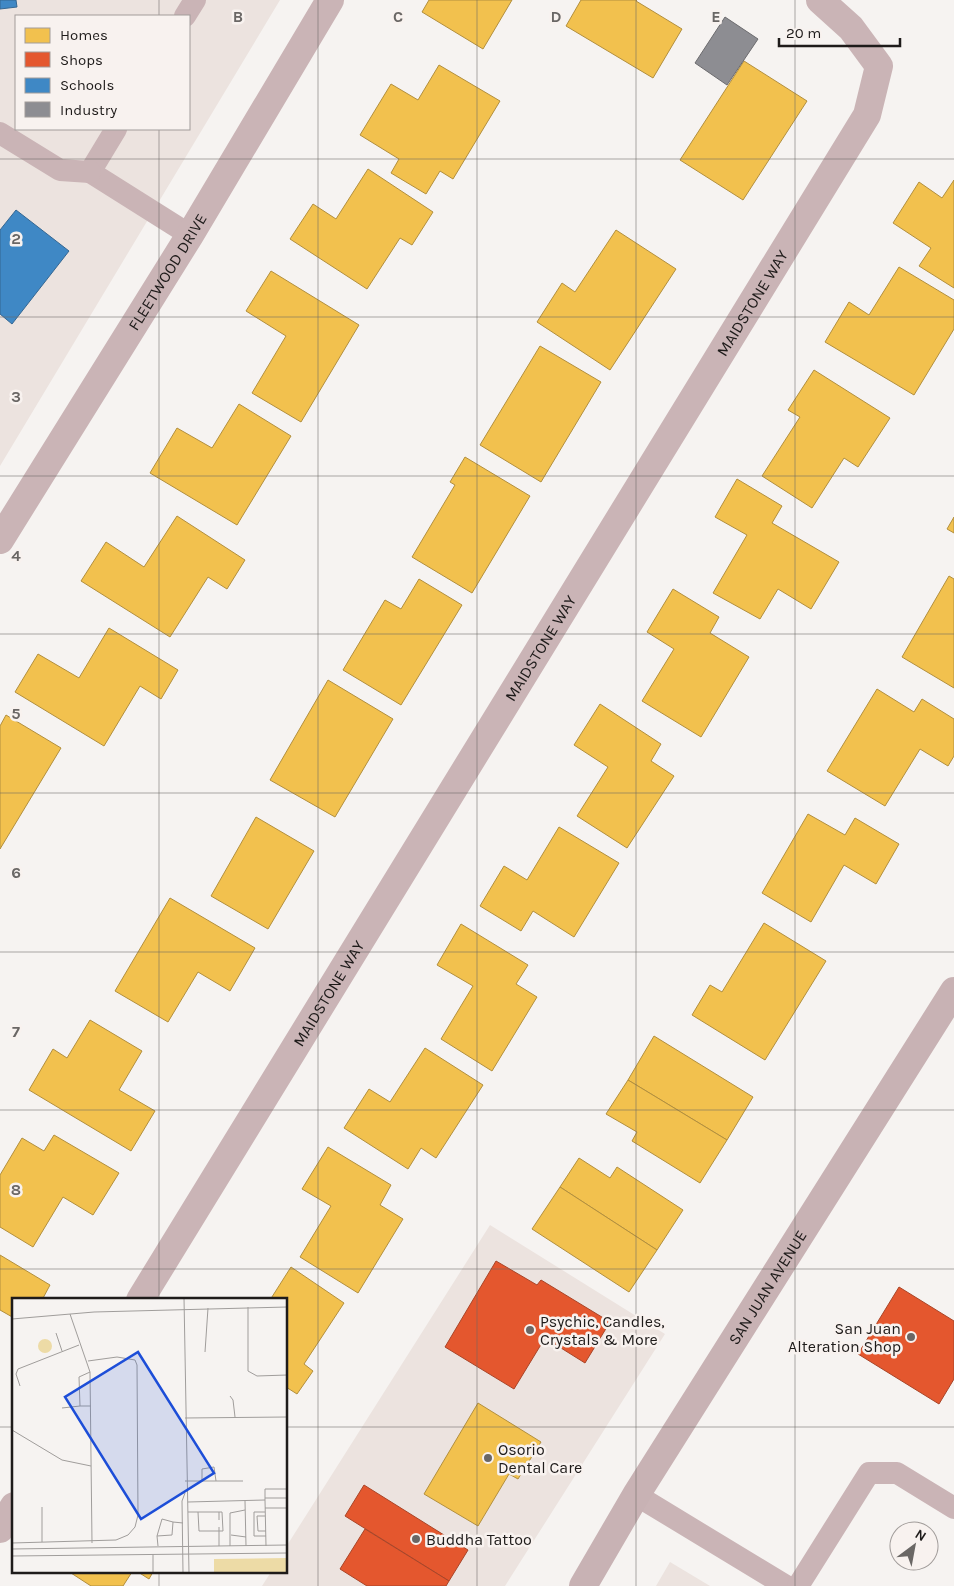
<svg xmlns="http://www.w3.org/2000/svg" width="954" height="1586" viewBox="0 0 954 1586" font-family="Karla,sans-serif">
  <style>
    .built { fill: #ece3df; fill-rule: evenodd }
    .homes { fill: #f2c14e; stroke: #b28f3e }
    .shops { fill: #e4572e; stroke: #a94528 }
    .schools { fill: #3f88c5; stroke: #356792 }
    .industry { fill: #8d8d92; stroke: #6c6b6e }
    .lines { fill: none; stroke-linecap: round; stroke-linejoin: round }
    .lane { stroke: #cab4b6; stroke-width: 22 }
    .street { stroke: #cab4b6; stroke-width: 28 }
    .secondary { stroke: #c8b2b4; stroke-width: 28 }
    .grid { fill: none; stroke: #6a6765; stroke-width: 1; stroke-opacity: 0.55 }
    .poi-dot { fill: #6a6765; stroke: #f8f2ef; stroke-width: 2 }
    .labels { text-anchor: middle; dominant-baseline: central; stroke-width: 5; stroke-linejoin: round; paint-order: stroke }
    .street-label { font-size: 16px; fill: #1e1b1a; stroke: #f8f2ef }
    .poi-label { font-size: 16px; fill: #1e1b1a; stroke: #f8f2ef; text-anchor: start }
    .inset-road { fill: none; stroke: #a09d9b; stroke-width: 1 }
    .view { fill: #1d4ed8; fill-opacity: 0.15; stroke: #1d4ed8; stroke-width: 2.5 }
    .inset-edge { fill: none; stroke: #1e1b1a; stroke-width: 2.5 }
    .grid-label { font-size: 16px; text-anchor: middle; font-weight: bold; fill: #6a6765; stroke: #f8f2ef; stroke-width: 5; stroke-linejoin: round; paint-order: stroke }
  </style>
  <rect width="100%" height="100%" fill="#f6f3f1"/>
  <g class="built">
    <path d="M0 0H280L0 466ZM16 16H189V129H16Z"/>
    <path d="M490 1225 665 1334 505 1586H262L271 1572H286V1547Z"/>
    <path d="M670 1562 710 1586H656Z"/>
  </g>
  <g class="homes">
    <path d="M429 0H512L483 49 422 12Z"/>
    <path d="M581 0H637L636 1 682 29 653 78 566 26Z"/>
    <path d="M744 61 807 101 743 200 680 160Z"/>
    <path d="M439 65 500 101 453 179 440 171 426 194 391 173 399 159 360 135 391 84 418 100Z"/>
    <path d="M368 169 433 212 412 245 400 238 367 289 290 239 313 204 336 219Z"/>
    <path d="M954 180V288L919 266 931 248 893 223 919 182 942 198Z"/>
    <path d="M616 230 676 269 610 370 537 322 562 283 575 292Z"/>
    <path d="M899 267 954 300V329L914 395 825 342 849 302 869 315Z"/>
    <path d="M271 271 359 325 301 422 252 393 286 336 246 311Z"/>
    <path d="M540 346 601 382 541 482 480 445Z"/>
    <path d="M814 370 890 418 858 467 844 458 812 508 762 476 800 417 788 410Z"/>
    <path d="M239 404 291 436 237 525 150 473 177 428 212 448Z"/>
    <path d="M465 457 530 496 472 593 412 557 455 485 450 482Z"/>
    <path d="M737 479 782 506 772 523 839 562 811 609 778 589 760 619 713 593 747 535 715 517Z"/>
    <path d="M177 516 245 560 227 589 208 577 170 637 81 581 106 542 144 567Z"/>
    <path d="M954 517V533L947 529Z"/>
    <path d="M949 576 954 579V688L902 657Z"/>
    <path d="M419 579 462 605 401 705 343 670 385 600 401 609Z"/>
    <path d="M673 589 719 617 710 633 749 657 701 737 642 701 674 649 647 632Z"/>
    <path d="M109 628 178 670 161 699 140 686 104 746 15 692 38 654 79 678Z"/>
    <path d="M328 680 393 719 335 817 270 780Z"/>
    <path d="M877 689 914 712 922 699 954 719V756L948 766 920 749 885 806 827 771Z"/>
    <path d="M600 704 661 744 651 761 674 776 627 848 577 816 608 767 574 745Z"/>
    <path d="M6 715 61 748 0 849V726Z"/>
    <path d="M808 814 845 835 855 818 899 844 876 884 844 865 811 922 762 893Z"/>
    <path d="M256 817 314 851 268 929 211 896Z"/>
    <path d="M559 827 619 863 574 937 533 911 521 931 480 906 504 866 527 880Z"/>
    <path d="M170 898 255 948 230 991 198 972 168 1022 115 991Z"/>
    <path d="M764 923 826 961 765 1060 692 1015 710 985 722 992Z"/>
    <path d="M461 924 528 965 516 984 537 997 492 1071 441 1039 473 986 437 965Z"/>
    <path d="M90 1020 142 1051 119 1090 155 1111 131 1151 29 1090 53 1049 67 1058Z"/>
    <path d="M654 1036 753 1097 727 1140 628 1080Z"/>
    <path d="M425 1048 483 1085 436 1158 421 1148 408 1169 344 1128 369 1089 390 1102Z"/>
    <path d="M628 1080 727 1140 700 1183 632 1141 637 1132 606 1114Z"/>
    <path d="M54 1135 119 1173 93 1215 63 1197 33 1247 0 1227V1175L22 1138 44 1151Z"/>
    <path d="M328 1147 391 1185 380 1205 403 1219 358 1293 300 1257 331 1206 302 1189Z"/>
    <path d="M579 1158 610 1178 617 1167 683 1210 657 1250 560 1187Z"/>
    <path d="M560 1187 657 1250 629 1292 532 1229Z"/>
    <path d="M0 1255 50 1285 42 1300H14V1318L0 1310Z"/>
    <path d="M291 1267 344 1303 304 1364 313 1371 297 1394 286 1387V1300H270Z"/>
    <path d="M478 1403 541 1442 518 1479 509 1474 478 1526 424 1494Z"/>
    <path d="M72 1572H132L123 1586H91L71 1573Z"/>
    <path d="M138 1572H153L149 1579Z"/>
  </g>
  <g class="shops">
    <path d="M496 1261 537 1285 541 1280 610 1322 585 1363 545 1338 514 1389 445 1347Z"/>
    <path d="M899 1287 954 1321V1379L939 1404 858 1354Z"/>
    <path d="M364 1485 468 1550 449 1581 345 1516Z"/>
    <path d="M365 1529 449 1581 446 1586H367L340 1569Z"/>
  </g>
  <g class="schools">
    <path d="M0 0H16L17 7 0 9Z"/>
    <path d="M16 210 69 251 12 324 0 314V230Z"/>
  </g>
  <path class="industry" d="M725 17 758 39 727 85 695 63Z"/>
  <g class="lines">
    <g class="lane">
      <path d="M185 16 195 0"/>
      <path d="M116 129 90 172 190 235"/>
      <path d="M0 133 60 170 90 172"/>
      <path d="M636 1495 786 1586"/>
      <path d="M798 1586 869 1473H897L954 1508"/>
    </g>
    <g class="street">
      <path id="s1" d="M0 540 190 235 330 0"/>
      <path id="s2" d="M140 1300 867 115 879 66 851 28 820 0"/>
      <path d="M0 1529 14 1506"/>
    </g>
    <path class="secondary" id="s3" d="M583 1586 636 1495 954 991"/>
  </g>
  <path class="grid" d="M159 0V16M318 0V1586M477 0V1586M636 0V1586M795 0V1586M159 129V1300M0 159H954M0 317H954M0 476H954M0 634H954M0 793H954M0 952H954M0 1110H954M0 1269H954M0 1427H14M286 1427H954M159 1572V1586"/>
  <g class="poi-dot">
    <circle cx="530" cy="1330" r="5"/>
    <circle cx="911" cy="1337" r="5"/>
    <circle cx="488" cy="1458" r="5"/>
    <circle cx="416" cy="1539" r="5"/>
  </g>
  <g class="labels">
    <g class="street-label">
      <text stroke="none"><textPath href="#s1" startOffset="316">FLEETWOOD DRIVE</textPath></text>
      <text stroke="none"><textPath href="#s2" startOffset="1170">MAIDSTONE WAY</textPath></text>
      <text stroke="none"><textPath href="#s2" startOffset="765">MAIDSTONE WAY</textPath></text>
      <text stroke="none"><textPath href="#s2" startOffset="360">MAIDSTONE WAY</textPath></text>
      <text stroke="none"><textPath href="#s3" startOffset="351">SAN JUAN AVENUE</textPath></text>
    </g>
    <g class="poi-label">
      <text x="540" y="1321">Psychic, Candles,<tspan x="540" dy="18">Crystals &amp; More</tspan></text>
      <text x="901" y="1328" text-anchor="end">San Juan<tspan x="901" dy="18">Alteration Shop</tspan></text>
      <text x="498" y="1449">Osorio<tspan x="498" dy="18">Dental Care</tspan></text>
      <text x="426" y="1539">Buddha Tattoo</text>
    </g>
  </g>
  <g transform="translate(12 1298)">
    <rect width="275" height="275" fill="#f6f3f1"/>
    <path d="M26 48a7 7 0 1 1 14 0a7 7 0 1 1-14 0ZM275 260V275H202V261Z" fill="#eddba6"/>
    <path class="inset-road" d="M172 0 177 275M236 9V73L245 78 275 77M58 16 78 74 80 245M0 21 82 14 275 9M44 35 50 53M193 54 196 10M78 74 67 79 68 108H79M8 88 4 76 6 71 67 47M218 98 221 102 223 119M50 110 68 108M173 120 275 119M0 132 50 162 79 168M173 183H231M190 183V171L202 169 204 183M253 200H275M253 202V191H275M233 203 234 248M176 204 253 202 254 248M30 209V244M253 210H275M176 214H186L187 233H207V248M186 214H207V222M207 214H210L211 233H207V229M253 214H242V238H254M253 218H245L246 233H254M219 237 234 239M145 238 150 221 161 224M0 245 104 242 116 237 123 229 126 217 125 67 123 62 105 59 76 63M146 248 145 238 160 237 161 224 171 225M218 248V215L233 212M0 251 275 247M0 258 275 255M141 275V256M171 275 170 203 173 195"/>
    <path class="view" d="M126 54 202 175 129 221 53 99Z"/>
    <rect width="275" height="275" class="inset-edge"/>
  </g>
  <g class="grid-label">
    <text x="238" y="22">B</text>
    <text x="398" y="22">C</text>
    <text x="556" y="22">D</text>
    <text x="716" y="22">E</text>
    <text x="16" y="244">2</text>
    <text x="16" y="402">3</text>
    <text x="16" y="561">4</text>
    <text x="16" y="719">5</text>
    <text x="16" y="878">6</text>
    <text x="16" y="1037">7</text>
    <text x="16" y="1195">8</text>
  </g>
  <rect x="15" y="15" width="175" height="115" fill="#f8f2ef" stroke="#a19c9a"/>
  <rect x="25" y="28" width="25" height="15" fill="#f2c14e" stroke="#a19c9a"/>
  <text x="60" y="40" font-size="15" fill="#1e1b1a">Homes</text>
  <rect x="25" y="52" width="25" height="15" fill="#e4572e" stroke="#a19c9a"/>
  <text x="60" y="65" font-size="15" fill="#1e1b1a">Shops</text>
  <rect x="25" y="78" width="25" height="15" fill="#3f88c5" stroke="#a19c9a"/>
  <text x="60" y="90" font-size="15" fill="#1e1b1a">Schools</text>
  <rect x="25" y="102" width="25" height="15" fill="#8d8d92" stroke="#a19c9a"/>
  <text x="60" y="115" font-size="15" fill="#1e1b1a">Industry</text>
  <g transform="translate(914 1546) rotate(32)"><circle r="24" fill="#f8f2ef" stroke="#a19c9a"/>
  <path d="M0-4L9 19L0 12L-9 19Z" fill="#6a6765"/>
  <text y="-8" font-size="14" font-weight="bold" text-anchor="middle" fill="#1e1b1a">N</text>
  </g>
  <path d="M779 38v8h121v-8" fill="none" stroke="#1e1b1a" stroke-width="2.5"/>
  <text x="786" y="38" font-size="15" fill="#1e1b1a" stroke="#f8f2ef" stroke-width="4" paint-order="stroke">20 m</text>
</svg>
